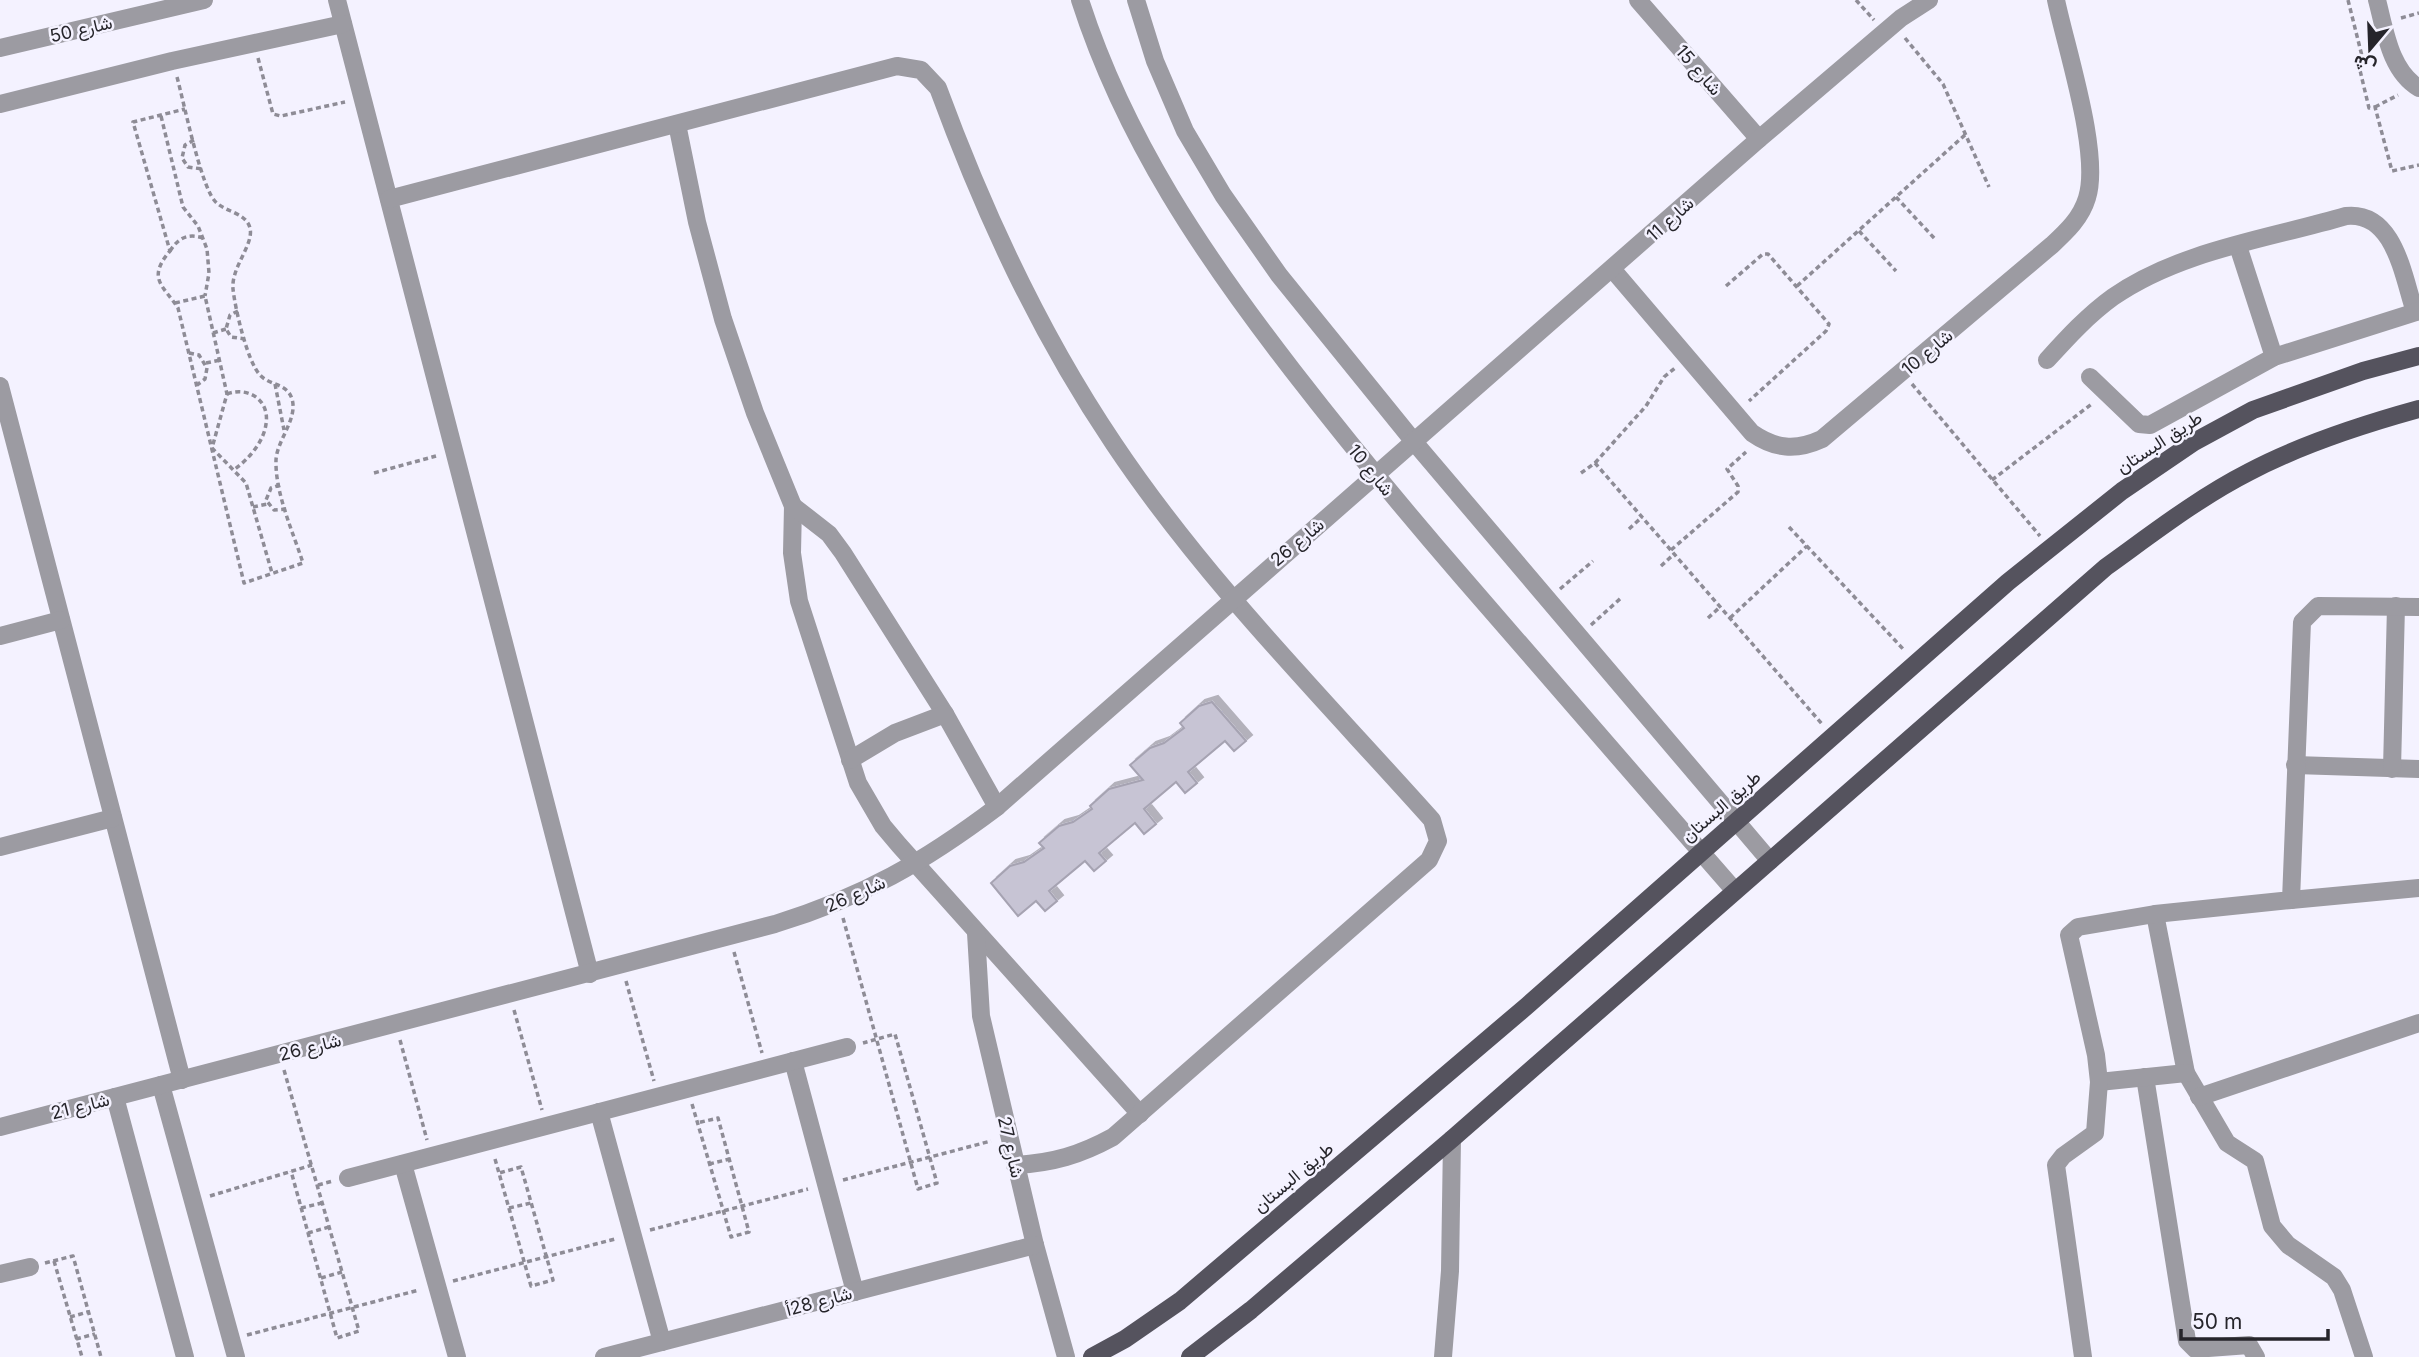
<svg xmlns="http://www.w3.org/2000/svg" width="2419" height="1357" viewBox="0 0 2419 1357" font-family="Inter,Vazirmatn,sans-serif">
  <style>
    .building { fill: #c7c4d4; stroke: #a6a3b2; stroke-width: 2; filter: url(#shadow) }
    .lines { fill: none; stroke-linecap: round; stroke-linejoin: round }
    .path { stroke: #8e8c96; stroke-width: 3.5; stroke-dasharray: 5 3.5; stroke-linecap: butt }
    .minor { stroke: #9c9ba2; stroke-width: 18 }
    .major { stroke: #55535e; stroke-width: 18 }
    .labels { text-anchor: middle; dominant-baseline: central; stroke-width: 5; stroke-linejoin: round; paint-order: stroke }
    .street-label { font-size: 18px; fill: #26252b; stroke: #f4f2ff }
  </style>
  <defs>
    <filter id="shadow"><feDropShadow dx="6" dy="-6" stdDeviation="0" flood-color="#0004"/></filter>
  </defs>
  <rect width="100%" height="100%" fill="#f4f2ff"/>
  <path class="building" d="M1212 702 1246 741 1234 751 1225 741 1188 772 1197 783 1185 793 1176 782 1144 809 1156 824 1144 834 1135 823 1099 853 1106 861 1094 871 1085 861 1049 891 1057 901 1045 911 1036 901 1018 916 991 883 1010 866 1024 862 1044 848 1039 843 1059 826 1073 822 1092 809 1090 806 1109 789 1143 780 1130 765 1150 748 1164 743 1184 728 1180 723 1199 706Z"/>
  <g class="lines">
    <g class="path">
      <path d="M1856 0 1874 20"/>
      <path d="M2348 0 2363 60 2358 62 2369 108 2375 107 2392 171 2419 165"/>
      <path d="M2401 18 2419 13"/>
      <path d="M1905 38 1943 84 1989 187"/>
      <path d="M258 58 273 114 281 116 345 102"/>
      <path d="M177 77C184 103 200 182 214 200 223 212 246 212 250 228 254 245 231 267 233 289 235 308 247 361 260 375 270 386 287 383 292 399 298 419 277 440 276 460 275 493 293 532 303 563L244 583 178 308C164 286 146 279 170 251L133 122 185 109"/>
      <path d="M2375 107 2398 95"/>
      <path d="M161 116 183 207 198 226 207 249 209 273 205 296"/>
      <path d="M194 140 185 145 182 158 188 167 202 169"/>
      <path d="M1896 197 1935 239"/>
      <path d="M1859 231 1896 271"/>
      <path d="M170 251C178 238 188 233 203 238"/>
      <path d="M1726 286 1763 254H1768L1829 324 1826 331 1749 401"/>
      <path d="M1797 286 1966 134"/>
      <path d="M175 303 205 296 227 394 212 448 246 483 272 573"/>
      <path d="M238 311 230 315 226 329 231 337 245 339"/>
      <path d="M213 333 226 329"/>
      <path d="M189 353 199 355 207 368 205 379 197 385"/>
      <path d="M206 363 220 360"/>
      <path d="M275 384 284 430"/>
      <path d="M1912 384 2040 536"/>
      <path d="M227 394C248 386 270 400 266 424 264 441 249 459 235 469"/>
      <path d="M1595 463 1646 406 1664 377 1675 368"/>
      <path d="M374 473 436 456"/>
      <path d="M1581 473 1595 463 1822 724"/>
      <path d="M1992 480 2093 403"/>
      <path d="M280 485 271 488 266 500 274 510 287 509"/>
      <path d="M253 507 267 504"/>
      <path d="M1789 527 1905 651"/>
      <path d="M1629 529 1642 517"/>
      <path d="M1671 550 1738 492V486L1727 469 1746 452"/>
      <path d="M1661 566 1674 554"/>
      <path d="M1560 589 1593 561"/>
      <path d="M1708 618 1720 607"/>
      <path d="M1730 618 1807 546"/>
      <path d="M1591 625 1621 598"/>
      <path d="M843 918 918 1189 937 1183 895 1034 863 1043"/>
      <path d="M734 952 762 1053"/>
      <path d="M626 981 654 1081"/>
      <path d="M514 1010 542 1110"/>
      <path d="M400 1040 427 1140"/>
      <path d="M284 1070 359 1331 337 1338 291 1171"/>
      <path d="M692 1104 731 1237 749 1232 718 1118 697 1123"/>
      <path d="M495 1159 531 1286 553 1280 521 1167 499 1173"/>
      <path d="M709 1164 730 1159"/>
      <path d="M843 1180 991 1141"/>
      <path d="M318 1185 333 1181"/>
      <path d="M210 1196 312 1165"/>
      <path d="M301 1208 322 1203"/>
      <path d="M509 1208 531 1203"/>
      <path d="M650 1230 808 1189"/>
      <path d="M308 1233 329 1227"/>
      <path d="M54 1261 82 1357"/>
      <path d="M45 1263 73 1256 101 1357"/>
      <path d="M321 1278 342 1272"/>
      <path d="M453 1281 615 1239"/>
      <path d="M70 1317 88 1312"/>
      <path d="M247 1335 419 1290"/>
      <path d="M76 1339 95 1334"/>
    </g>
    <g class="minor">
      <path d="M337 0 590 974"/>
      <path d="M1080 0C1125 140 1204 256 1293 371 1348 442 1405 511 1463 578 1554 683 1644 787 1735 891"/>
      <path d="M1136 0 1155 61 1185 131 1223 195 1279 275 1415 443 1770 861"/>
      <path d="M1638 0 1759 139"/>
      <path d="M2377 0C2385 30 2390 71 2419 88"/>
      <path d="M0 48 204 0"/>
      <path d="M0 104 172 61 343 24"/>
      <path d="M677 124 697 222 723 319 755 413 793 506 792 553 799 601 858 783 883 826 899 845 1140 1114"/>
      <path d="M389 199 897 66 921 70 938 88C984 213 1039 333 1114 444 1205 580 1323 698 1432 820L1438 841 1429 860 1113 1137C1080 1155 1053 1163 1015 1165"/>
      <path d="M2238 246 2274 357"/>
      <path d="M1613 270 1752 433C1775 449 1796 451 1822 439L2052 245C2067 231 2081 218 2087 198 2101 154 2066 48 2056 0"/>
      <path d="M2047 360C2067 338 2088 315 2113 297 2181 250 2268 239 2346 216 2395 211 2403 277 2415 312"/>
      <path d="M2090 377 2139 424 2150 425 2274 357 2419 311"/>
      <path d="M0 386 182 1080"/>
      <path d="M793 506 829 534 843 553 945 714 997 807"/>
      <path d="M0 636 61 620"/>
      <path d="M850 760 895 733 945 714"/>
      <path d="M2295 765 2419 769"/>
      <path d="M2392 769 2396 606"/>
      <path d="M0 847 113 818"/>
      <path d="M2291 900 2419 888"/>
      <path d="M2155 914 2186 1073 2227 1143 2255 1161 2272 1226 2288 1245 2334 1277 2342 1290 2364 1357"/>
      <path d="M976 933 981 1016 1035 1245 1066 1357"/>
      <path d="M793 1061 855 1292"/>
      <path d="M2145 1077 2187 1341 2195 1349 2249 1345 2256 1357"/>
      <path d="M2099 1082 2186 1073"/>
      <path d="M161 1085 236 1357"/>
      <path d="M115 1097 185 1357"/>
      <path d="M2199 1097 2419 1023"/>
      <path d="M599 1112 662 1342"/>
      <path d="M0 1127 775 924C863 897 924 862 997 807L1759 139 1901 18 1929 0"/>
      <path d="M403 1164 457 1357"/>
      <path d="M348 1178 847 1047"/>
      <path d="M0 1274 30 1267"/>
      <path d="M604 1357 1035 1245"/>
      <path d="M1443 1357 1450 1271 1452 1139"/>
      <path d="M2083 1357 2056 1165 2063 1156 2095 1133 2099 1082 2096 1055 2069 935 2078 927 2155 914 2291 900 2302 622 2318 606 2419 607"/>
    </g>
    <g class="major">
      <path d="M1092 1357 1125 1339 1180 1301 1528 1005 2008 582 2122 491 2194 442 2253 410 2363 371 2419 356"/>
      <path d="M1190 1357 1251 1310 1452 1139 2106 567C2152 534 2198 498 2249 472 2302 444 2361 425 2419 409"/>
    </g>
  </g>
  <g class="labels">
    <g class="street-label">
      <text transform="translate(81 29) rotate(-13)">شارع 50</text>
      <text transform="translate(1699 70) rotate(49)">شارع 15</text>
      <text transform="translate(1670 219) rotate(-42)">شارع 11</text>
      <text transform="translate(1927 352) rotate(-40)">شارع 10</text>
      <text transform="translate(2159 442) rotate(-33)">طريق البستان</text>
      <text transform="translate(1371 470) rotate(51)">شارع 10</text>
      <text transform="translate(1297 542) rotate(-40)">شارع 26</text>
      <text transform="translate(1721 806) rotate(-41)">طريق البستان</text>
      <text transform="translate(855 894) rotate(-24)">شارع 26</text>
      <text transform="translate(310 1047) rotate(-14)">شارع 26</text>
      <text transform="translate(80 1106) rotate(-14)">شارع 21</text>
      <text transform="translate(1011 1147) rotate(77)">شارع 27</text>
      <text transform="translate(1293 1177) rotate(-40)">طريق البستان</text>
      <text transform="translate(819 1301) rotate(-15)">شارع 28أ</text>
    </g>
  </g>
  <g transform="translate(2370 49) rotate(199)" stroke="#f4f2ff" stroke-width="5" paint-order="stroke">
  <path d="M0-5L12 26L0 18L-12 26Z" fill="#26252b"/>
  <text y="-10" font-size="19" font-weight="bold" text-anchor="middle" fill="#26252b">ش</text>
  </g>
  <path d="M2181 1329v10h147v-10" fill="none" stroke="#26252b" stroke-width="3.5"/>
  <text x="2192" y="1329" font-size="21" fill="#26252b" stroke="#f4f2ff" stroke-width="5" paint-order="stroke">50 m</text>
</svg>
